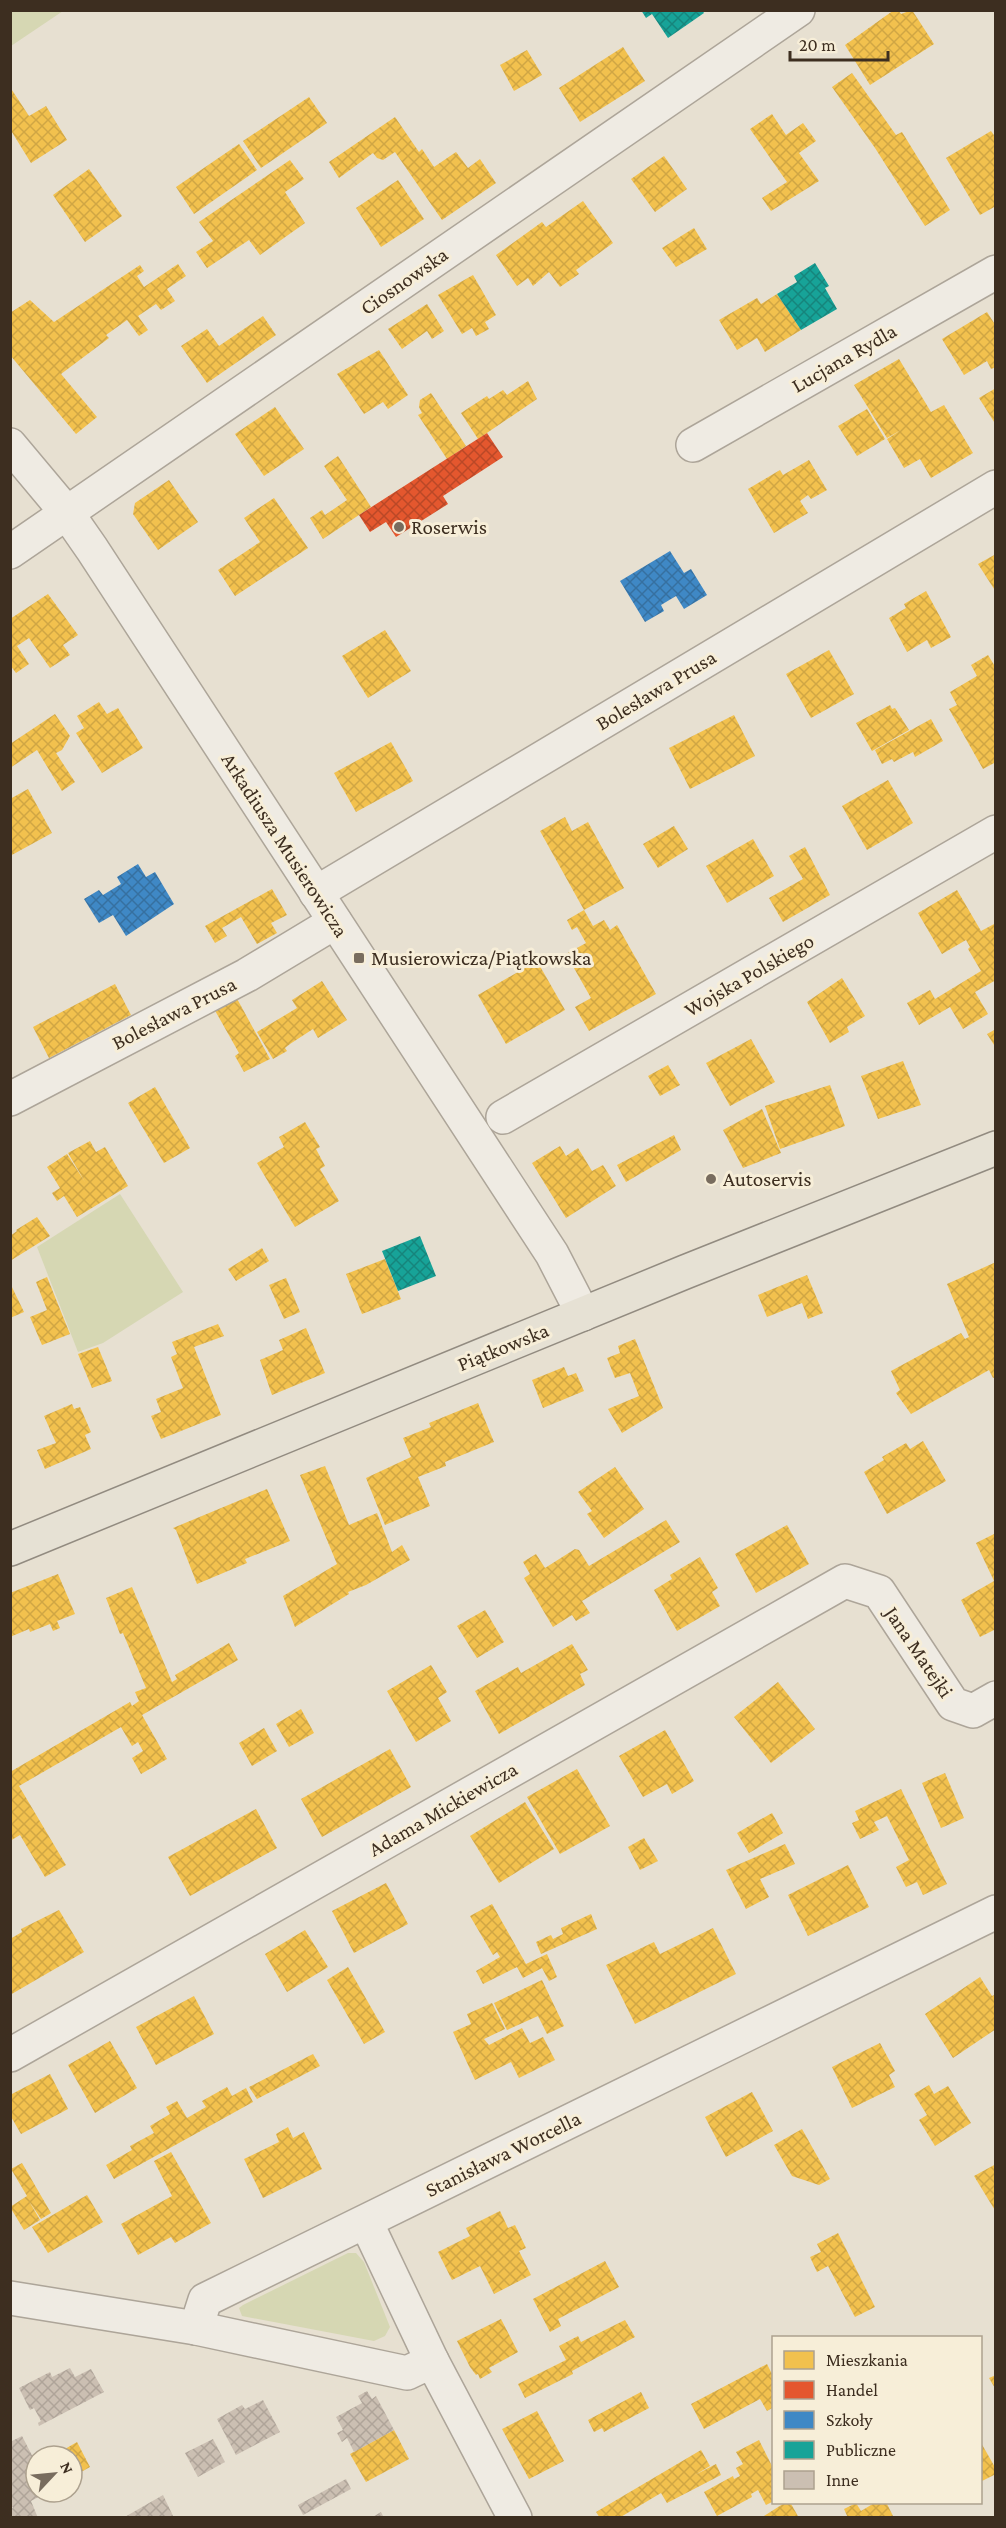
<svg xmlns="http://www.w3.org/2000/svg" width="1006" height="2528" viewBox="0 0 1006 2528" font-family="'Crimson Pro',serif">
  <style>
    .grass { fill: #d6d7b3 }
    .homes { fill: url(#homes-cross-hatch) }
    .shops { fill: url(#shops-cross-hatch) }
    .schools { fill: url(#schools-cross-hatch) }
    .public { fill: url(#public-cross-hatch) }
    .building { fill: url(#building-cross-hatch) }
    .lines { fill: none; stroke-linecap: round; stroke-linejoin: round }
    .minor-casing { stroke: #ada599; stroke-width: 36 }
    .major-casing { stroke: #928b80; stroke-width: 36 }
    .minor { stroke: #efebe3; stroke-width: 33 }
    .major { stroke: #e6e1d4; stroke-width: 33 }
    .poi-dot { fill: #786c5e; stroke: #f7eed8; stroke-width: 2 }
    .labels { text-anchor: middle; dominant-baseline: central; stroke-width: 6; stroke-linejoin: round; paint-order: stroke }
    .street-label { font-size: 21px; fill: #3d2e20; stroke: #f7eed8 }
    .poi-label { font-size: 21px; fill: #3d2e20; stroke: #f7eed8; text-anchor: start }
  </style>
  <defs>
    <pattern id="homes-cross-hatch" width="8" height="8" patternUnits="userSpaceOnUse" patternTransform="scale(1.5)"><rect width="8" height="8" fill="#f2c14e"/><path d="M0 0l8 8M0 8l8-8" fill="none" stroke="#d0a644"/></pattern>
    <pattern id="shops-cross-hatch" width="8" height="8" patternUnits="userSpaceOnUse" patternTransform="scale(1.5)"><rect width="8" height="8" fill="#e4572e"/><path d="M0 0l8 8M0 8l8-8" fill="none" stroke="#ba4827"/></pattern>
    <pattern id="schools-cross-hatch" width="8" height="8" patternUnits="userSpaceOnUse" patternTransform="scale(1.5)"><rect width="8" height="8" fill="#3f88c5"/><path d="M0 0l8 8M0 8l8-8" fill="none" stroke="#3670a0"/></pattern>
    <pattern id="public-cross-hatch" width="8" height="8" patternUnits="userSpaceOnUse" patternTransform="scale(1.5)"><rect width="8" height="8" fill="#17a398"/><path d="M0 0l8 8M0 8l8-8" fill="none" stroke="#16857c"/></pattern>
    <pattern id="building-cross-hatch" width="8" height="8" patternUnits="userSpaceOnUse" patternTransform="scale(1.5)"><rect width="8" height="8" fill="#cbbfb2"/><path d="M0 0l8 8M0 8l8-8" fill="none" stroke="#afa499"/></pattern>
  </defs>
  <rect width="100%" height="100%" fill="#e7e0d1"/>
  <g class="grass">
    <path d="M11 10H63V11L11 46Z"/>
    <path d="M120 1194 183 1292 103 1343 78 1352 37 1247Z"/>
    <path d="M348 2253H356L364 2262 390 2327 385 2336 374 2341 242 2316 239 2308 243 2305Z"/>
  </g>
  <g class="homes">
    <path d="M894 10H898L901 14 912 10 934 44 870 85 845 45Z"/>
    <path d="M623 47 645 81 580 122 559 88Z"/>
    <path d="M527 50 542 75 514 91 500 65Z"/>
    <path d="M852 73 896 135 902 132 950 210 925 226 875 148 832 87Z"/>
    <path d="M10 87 29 116 46 106 67 140 31 163 10 129Z"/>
    <path d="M309 97 327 123 261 168 243 141Z"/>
    <path d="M772 114 786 135 803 123 816 141 799 153 819 181 771 211 762 198 787 182 750 129Z"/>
    <path d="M395 117 419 152 422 149 434 167 456 152 468 168 480 159 496 183 442 220 395 152 383 160 377 158 373 153 339 178 329 162Z"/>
    <path d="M991 131 996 138V206L980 215 946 158Z"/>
    <path d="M239 144 257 170 194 214 176 187Z"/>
    <path d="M664 156 687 189 655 212 631 179Z"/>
    <path d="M290 160 304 179 285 192 305 223 260 255 249 240 207 268 196 252 213 241 199 222Z"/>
    <path d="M89 169 122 216 85 242 53 195Z"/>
    <path d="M398 180 424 219 381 247 356 208Z"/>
    <path d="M583 201 613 243 576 270 579 274 560 287 549 272 533 286 528 278 517 286 496 255 542 222 546 227Z"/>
    <path d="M694 228 707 249 676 267 662 248Z"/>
    <path d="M178 264 186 276 167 289 175 301 161 310 156 304 138 316 148 330 139 336 127 320 106 335 109 338 61 374 97 417 76 434 10 355V313L30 300 54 322 140 265 144 271 137 276 144 287Z"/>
    <path d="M473 275 496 315 485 322 489 329 476 336 472 328 462 334 438 295Z"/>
    <path d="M777 294 801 330 765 352 757 338 737 350 719 320 757 298 761 304Z"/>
    <path d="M427 304 444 331 432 339 427 331 402 349 388 329Z"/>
    <path d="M987 312 996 326V367L991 369 987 361 964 375 942 339Z"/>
    <path d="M263 316 276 335 207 383 181 346 207 329 219 346Z"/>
    <path d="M379 350 408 395 388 409 383 402 364 414 337 374Z"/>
    <path d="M899 359 931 412 944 405 973 453 931 478 920 459 904 468 887 439 901 430 887 438 854 385Z"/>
    <path d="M528 381 537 399 478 439 461 413 487 396 489 399 503 390 507 395Z"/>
    <path d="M996 388V425L979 398Z"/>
    <path d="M431 393 466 446 447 459 418 415 422 413 419 407 420 400Z"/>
    <path d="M275 407 304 449 264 476 235 434Z"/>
    <path d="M867 409 885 439 857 456 838 426Z"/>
    <path d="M338 456 371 507 323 539 310 518 322 510 325 515 347 500 324 466Z"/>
    <path d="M809 460 827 490 811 499 808 495 800 501 808 513 774 533 748 489 780 470 783 475Z"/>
    <path d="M169 480 198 522 158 550 133 514 135 503Z"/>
    <path d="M274 498 308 548 235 596 218 570 260 542 244 518Z"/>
    <path d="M996 554V592L978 564Z"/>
    <path d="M926 591 951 637 931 648 927 640 907 652 889 618 906 608 904 604Z"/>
    <path d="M48 594 78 635 63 645 70 655 50 668 29 638 17 646 29 664 16 673 10 665V619Z"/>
    <path d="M385 630 411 671 368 698 342 656Z"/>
    <path d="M829 650 854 694 811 718 786 674Z"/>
    <path d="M988 655 996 668V762L983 769 949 709 957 705 950 692 977 676 971 665Z"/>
    <path d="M99 702 107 714 118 708 143 748 102 773 76 733 84 728 77 716Z"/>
    <path d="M890 705 892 709 895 708 909 730 872 751 856 723Z"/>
    <path d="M55 714 70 736 62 750 56 753 75 782 62 791 37 750 10 768V744Z"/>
    <path d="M734 715 755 756 690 789 669 748Z"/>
    <path d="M931 719 943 741 915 757 913 752 894 762 892 759 882 764 875 750Z"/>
    <path d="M391 742 413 781 356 812 334 773Z"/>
    <path d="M888 780 913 823 867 850 842 806Z"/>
    <path d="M28 789 52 833 10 856V799Z"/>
    <path d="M565 817 572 831 588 822 624 888 584 910 540 831Z"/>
    <path d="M674 826 688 849 658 868 643 844Z"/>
    <path d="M753 839 774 876 727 903 706 866Z"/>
    <path d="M805 847 830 895 783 922 769 898 803 879 789 856Z"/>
    <path d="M272 889 287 915 271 923 277 933 257 944 241 917 222 928 227 936 215 943 205 926Z"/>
    <path d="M957 890 981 931 996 923V980L975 992 988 1014 963 1029 950 1007 919 1025 907 1003 930 990 935 999 981 971 968 949 970 947 966 940 942 954 918 913Z"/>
    <path d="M584 910 593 926 604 920 610 930 617 925 656 994 589 1031 575 1007 591 998 566 954 586 943 577 927 572 930 567 920Z"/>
    <path d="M537 961 565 1010 506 1044 478 995Z"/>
    <path d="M842 978 865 1016 847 1027 849 1032 830 1043 807 1002Z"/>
    <path d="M322 981 347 1020 318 1038 313 1029 290 1044 285 1048 287 1051 273 1059 257 1032 297 1008 292 1000Z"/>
    <path d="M115 984 131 1015 49 1058 33 1027Z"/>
    <path d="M235 995 270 1059 244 1072 235 1056 239 1053 213 1007Z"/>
    <path d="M996 1029V1048L987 1034Z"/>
    <path d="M751 1039 775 1082 730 1106 706 1063Z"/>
    <path d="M903 1061 921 1105 878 1119 861 1076Z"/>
    <path d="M668 1065 680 1085 660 1096 648 1076Z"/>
    <path d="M830 1085 845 1126 780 1149 765 1106Z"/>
    <path d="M155 1087 190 1148 164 1163 128 1103Z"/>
    <path d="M762 1109 781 1153 743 1168 723 1130Z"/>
    <path d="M305 1122 320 1147 316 1149 325 1166 320 1169 339 1201 295 1227 257 1163 284 1147 279 1137Z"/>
    <path d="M674 1135 681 1150 626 1182 617 1165Z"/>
    <path d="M90 1141 96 1152 105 1147 128 1186 77 1217 64 1196 57 1201 52 1193 60 1188 47 1167 67 1154 85 1182 68 1153Z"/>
    <path d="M560 1146 566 1156 578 1148 592 1171 603 1165 616 1186 566 1218 532 1163Z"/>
    <path d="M37 1217 50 1236 10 1261V1236L17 1231 16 1230Z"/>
    <path d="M262 1248 269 1261 236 1281 228 1269Z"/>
    <path d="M385 1259 401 1299 362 1314 346 1274Z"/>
    <path d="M996 1262V1377L993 1378 989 1370 911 1414 896 1393 900 1390 891 1371 961 1333 965 1339 969 1337 947 1284Z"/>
    <path d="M807 1275 823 1313 808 1319 802 1303 767 1317 758 1295Z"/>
    <path d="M47 1277 70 1334 42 1345 30 1317 47 1310 36 1282Z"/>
    <path d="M286 1278 300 1312 284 1319 269 1285Z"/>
    <path d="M10 1283 24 1312 10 1318Z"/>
    <path d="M218 1324 224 1336 194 1347 221 1415 161 1439 151 1416 161 1412 156 1399 183 1388 171 1357 177 1354 172 1342Z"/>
    <path d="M306 1328 325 1373 272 1395 260 1360 283 1350 279 1340Z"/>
    <path d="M635 1339 663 1408 622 1433 608 1409 639 1396 630 1373 615 1378 607 1358 620 1353 618 1346Z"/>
    <path d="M98 1347 112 1381 92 1388 78 1354Z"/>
    <path d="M564 1367 568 1376 576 1373 584 1391 543 1408 532 1380Z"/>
    <path d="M478 1403 494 1442 445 1462 446 1466 418 1477 430 1506 385 1525 366 1478 411 1457 403 1438 431 1427 429 1423Z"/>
    <path d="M72 1404 74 1409 80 1407 91 1432 85 1435 91 1449 45 1469 37 1450 56 1443 44 1416Z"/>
    <path d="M923 1441 946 1481 887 1514 864 1472 884 1460 882 1457 906 1443 910 1449Z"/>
    <path d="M325 1466 349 1525 377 1513 392 1552 402 1545 410 1560 366 1585 348 1592 349 1594 295 1627 283 1596 337 1564 300 1475Z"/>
    <path d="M615 1467 644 1509 604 1538 587 1514 592 1511 578 1492Z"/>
    <path d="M267 1489 290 1541 245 1559 247 1563 197 1584 176 1530 173 1528Z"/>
    <path d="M666 1520 680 1542 582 1601 590 1613 576 1621 572 1615 553 1627 524 1578 530 1574 523 1562 536 1554 545 1568 575 1549 579 1550 589 1566Z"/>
    <path d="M787 1525 809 1564 756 1593 735 1554Z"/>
    <path d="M996 1533V1629L980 1637 961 1600 994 1581 976 1543Z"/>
    <path d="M700 1557 718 1588 712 1592 720 1606 677 1631 654 1590 672 1579 670 1575Z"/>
    <path d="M58 1574 75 1614 57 1621 60 1628 53 1631 50 1624 30 1632 29 1629 10 1637V1593Z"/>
    <path d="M132 1587 172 1682 177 1679 175 1675 229 1643 238 1660 142 1715 167 1759 141 1774 132 1758 143 1751 138 1742 132 1746 121 1727 19 1786 66 1865 45 1877 20 1835 10 1841V1772L130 1702 132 1706 139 1701 135 1692 146 1688 123 1633 120 1634 106 1598Z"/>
    <path d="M485 1610 504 1642 477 1658 457 1626Z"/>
    <path d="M572 1644 588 1670 580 1674 585 1685 499 1734 475 1691 518 1667 521 1673Z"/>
    <path d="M431 1665 447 1692 438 1698 451 1721 416 1742 387 1691Z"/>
    <path d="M778 1682 815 1729 771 1763 734 1717Z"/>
    <path d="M301 1709 314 1733 289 1747 276 1724Z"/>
    <path d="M264 1728 277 1751 252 1766 239 1743Z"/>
    <path d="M665 1730 694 1781 672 1794 667 1784 643 1797 619 1756Z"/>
    <path d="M390 1749 411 1787 322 1837 301 1799Z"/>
    <path d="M577 1769 610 1826 560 1854 527 1797Z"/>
    <path d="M945 1773 964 1818 941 1828 922 1783Z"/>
    <path d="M901 1789 947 1884 923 1895 917 1882 906 1887 896 1867 909 1860 887 1816 874 1822 879 1830 860 1839 852 1823 859 1820 855 1811Z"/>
    <path d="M525 1802 554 1849 499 1883 470 1836Z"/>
    <path d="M256 1809 277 1848 190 1896 168 1857Z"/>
    <path d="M772 1813 783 1833 749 1853 737 1833Z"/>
    <path d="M644 1838 658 1861 640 1870 628 1847Z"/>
    <path d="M785 1844 795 1864 760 1879 769 1897 746 1909 726 1870Z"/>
    <path d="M848 1865 869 1907 808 1936 788 1895Z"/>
    <path d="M386 1883 408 1924 354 1953 332 1911Z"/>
    <path d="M492 1904 526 1964 547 1954 557 1977 549 1981 542 1968 523 1978 517 1967 483 1984 476 1971 500 1957 497 1952 493 1955 470 1916Z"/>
    <path d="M59 1910 84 1952 10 1995V1939L22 1932 21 1929Z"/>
    <path d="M591 1914 597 1929 541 1954 536 1942 551 1935 553 1939 563 1934 561 1928Z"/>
    <path d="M713 1928 736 1974 635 2024 606 1965 654 1942 660 1954Z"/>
    <path d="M305 1930 328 1967 287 1992 265 1954Z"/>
    <path d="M348 1967 385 2032 364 2044 327 1980Z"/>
    <path d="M980 1977 992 1996 996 1994V2029L953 2058 925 2014Z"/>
    <path d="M542 1980 564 2026 547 2034 538 2016 507 2030 494 2003Z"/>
    <path d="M194 1996 214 2034 156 2065 136 2027Z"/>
    <path d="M492 2003 505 2029 484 2039 489 2045 522 2028 530 2043 543 2037 555 2060 519 2078 511 2062 475 2080 453 2032 471 2024 467 2014Z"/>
    <path d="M110 2041 137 2088 95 2113 68 2065Z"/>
    <path d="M880 2043 895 2071 889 2075 895 2087 852 2108 832 2067Z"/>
    <path d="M313 2054 320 2066 257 2099 249 2087Z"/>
    <path d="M50 2074 68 2109 21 2134 10 2115V2095Z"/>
    <path d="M929 2085 934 2094 948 2086 971 2123 935 2146 919 2120 927 2115 914 2094Z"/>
    <path d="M227 2087 232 2096 246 2088 253 2102 114 2179 106 2165 132 2150 130 2146 154 2133 150 2126 170 2114 166 2107 177 2101 187 2118 206 2107 202 2101Z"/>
    <path d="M752 2092 773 2131 726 2157 705 2117Z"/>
    <path d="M288 2127 293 2138 304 2132 322 2169 263 2198 244 2159 279 2142 276 2134Z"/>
    <path d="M802 2129 830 2179 819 2185 792 2176 774 2145Z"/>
    <path d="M171 2152 211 2223 175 2243 171 2237 138 2255 121 2224 172 2196 154 2161Z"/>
    <path d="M22 2163 51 2213 41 2219 29 2201 40 2220 24 2230 10 2207 27 2196 11 2169Z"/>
    <path d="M996 2164V2212L974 2176Z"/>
    <path d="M87 2195 103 2222 48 2253 32 2227Z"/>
    <path d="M500 2211 508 2228 515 2225 526 2248 519 2251 531 2275 494 2294 480 2266 452 2280 438 2252 470 2236 466 2228Z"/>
    <path d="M838 2233 875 2307 855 2317 828 2266 817 2272 810 2257 821 2252 817 2244Z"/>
    <path d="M605 2261 619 2287 558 2319 561 2326 550 2332 533 2299Z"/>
    <path d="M501 2319 518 2352 489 2368 492 2372 480 2379 478 2374 476 2375 470 2367 457 2341Z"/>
    <path d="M625 2320 635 2337 572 2371 573 2374 525 2398 518 2384 566 2360 559 2346 578 2336 581 2342Z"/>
    <path d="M767 2364 774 2378V2407L767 2411 760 2399 704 2429 691 2404Z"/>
    <path d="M996 2375V2390L989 2378Z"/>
    <path d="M641 2392 649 2408 604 2432 602 2428 594 2432 588 2420Z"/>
    <path d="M537 2411 564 2461 529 2479 502 2429Z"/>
    <path d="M394 2430 409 2459 366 2482 350 2454Z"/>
    <path d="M759 2440 774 2470V2501L766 2505 758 2490 751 2494 752 2497 717 2516 704 2492 733 2476 734 2479 740 2476 736 2468 743 2464 736 2452Z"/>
    <path d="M980 2441 996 2469V2474L980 2482Z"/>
    <path d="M77 2442 90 2467 74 2476 72 2456H68L65 2449Z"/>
    <path d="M701 2450 710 2466 695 2475 716 2464 721 2475 667 2503 661 2493 619 2518H600L596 2512Z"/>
    <path d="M786 2502H790L799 2518H761Z"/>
    <path d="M876 2502H886L894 2518H848L844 2509 856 2503 861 2511Z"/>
  </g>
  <path class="shops" d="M487 433 503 457 443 496 448 504 396 537 386 522 370 532 359 515Z"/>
  <g class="schools">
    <path d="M670 551 684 573 691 569 707 595 684 609 676 596 661 605 664 611 645 622 620 581Z"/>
    <path d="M138 864 146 877 155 872 174 904 126 936 113 915 99 923 84 899 99 890 103 895 121 884 117 877Z"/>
  </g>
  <g class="public">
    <path d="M641 10H702L704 13 668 38 652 14 646 18Z"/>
    <path d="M815 263 829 286 825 288 837 309 801 330 777 294 797 282 794 276Z"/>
    <path d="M420 1236 436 1276 398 1291 382 1251Z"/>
  </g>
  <g class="building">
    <path d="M70 2368 75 2377 91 2369 104 2392 39 2426 38 2423 41 2421 34 2408 30 2410 19 2388 50 2372 52 2377Z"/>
    <path d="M367 2391 372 2399 376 2396 394 2430 354 2452 347 2438 342 2442 337 2433 343 2430 336 2417 362 2403 358 2396Z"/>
    <path d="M263 2400 280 2432 236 2455 217 2419 242 2405 245 2409Z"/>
    <path d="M22 2436 36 2463V2492H48L31 2501 38 2518H10V2509L13 2508 10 2503V2442Z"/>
    <path d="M213 2439 225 2462 198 2477 185 2453Z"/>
    <path d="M346 2479 351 2489 303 2515 298 2505Z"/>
    <path d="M163 2495 174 2518H123Z"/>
    <path d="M381 2512 384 2518H371Z"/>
  </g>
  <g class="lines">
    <defs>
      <g id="minor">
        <path d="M10 445 67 513 92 549 552 1254 583 1314"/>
        <path d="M693 445 996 272"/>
        <path d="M10 552 798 10"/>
        <path d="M316 893 996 487"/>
        <path d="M10 1099 247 975 335 922"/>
        <path d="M503 1117 996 832"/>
        <path d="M10 2055 845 1581 879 1592 953 1704 973 1711 996 1698"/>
        <path d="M366 2222 432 2361"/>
        <path d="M10 2298 196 2328 407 2373 432 2361 515 2518"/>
        <path d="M196 2328 205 2300 996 1912"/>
      </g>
      <path id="major" d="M10 1549 685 1272 996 1148"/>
    </defs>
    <use href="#minor" class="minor-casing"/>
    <use href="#major" class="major-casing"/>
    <use href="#minor" class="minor"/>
    <use href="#major" class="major"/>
  </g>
  <g class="poi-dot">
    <circle cx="399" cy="527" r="6"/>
    <rect x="353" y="952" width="12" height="12" rx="3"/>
    <circle cx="711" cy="1179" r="6"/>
  </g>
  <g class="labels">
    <g class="street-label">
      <text transform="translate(404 281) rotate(-35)">Ciosnowska</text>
      <text transform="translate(844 358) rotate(-30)">Lucjana Rydla</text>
      <text transform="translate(656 690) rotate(-31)">Bolesława Prusa</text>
      <text transform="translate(285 845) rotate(57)">Arkadiusza Musierowicza</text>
      <text transform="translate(749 975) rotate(-30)">Wojska Polskiego</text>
      <text transform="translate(174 1013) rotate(-27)">Bolesława Prusa</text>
      <text transform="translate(503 1347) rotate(-22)">Piątkowska</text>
      <text transform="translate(919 1652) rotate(56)">Jana Matejki</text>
      <text transform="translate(443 1809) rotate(-30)">Adama Mickiewicza</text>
      <text transform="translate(503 2154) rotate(-26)">Stanisława Worcella</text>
    </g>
    <g class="poi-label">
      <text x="411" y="527">Roserwis</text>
      <text x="371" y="958">Musierowicza/Piątkowska</text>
      <text x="723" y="1179">Autoservis</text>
    </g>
  </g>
  <rect width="1006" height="2528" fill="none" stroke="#3d2e20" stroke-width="24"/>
  <rect x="772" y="2336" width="210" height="168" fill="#f7eed8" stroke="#ada18e" stroke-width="1.5"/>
  <rect x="784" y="2351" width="30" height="18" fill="#f2c14e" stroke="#ada18e" stroke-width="1.5"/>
  <text x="826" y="2366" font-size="18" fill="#3d2e20">Mieszkania</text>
  <rect x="784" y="2381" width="30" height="18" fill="#e4572e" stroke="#ada18e" stroke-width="1.5"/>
  <text x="826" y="2396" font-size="18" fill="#3d2e20">Handel</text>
  <rect x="784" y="2411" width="30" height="18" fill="#3f88c5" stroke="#ada18e" stroke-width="1.5"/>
  <text x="826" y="2426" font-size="18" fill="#3d2e20">Szkoły</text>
  <rect x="784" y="2441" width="30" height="18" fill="#17a398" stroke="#ada18e" stroke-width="1.5"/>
  <text x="826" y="2456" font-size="18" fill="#3d2e20">Publiczne</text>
  <rect x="784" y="2471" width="30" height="18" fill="#cbbfb2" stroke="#ada18e" stroke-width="1.5"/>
  <text x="826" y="2486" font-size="18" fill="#3d2e20">Inne</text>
  <g transform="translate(54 2474) rotate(64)"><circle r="28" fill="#f7eed8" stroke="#ada18e" stroke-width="1.5"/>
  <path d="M0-4.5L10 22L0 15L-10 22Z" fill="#786c5e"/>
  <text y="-9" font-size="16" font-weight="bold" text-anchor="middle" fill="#3d2e20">N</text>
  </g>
  <path d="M790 51v9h98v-9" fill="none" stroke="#3d2e20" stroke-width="3"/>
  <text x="799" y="51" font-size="18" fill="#3d2e20" stroke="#f7eed8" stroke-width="4.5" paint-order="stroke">20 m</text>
</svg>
